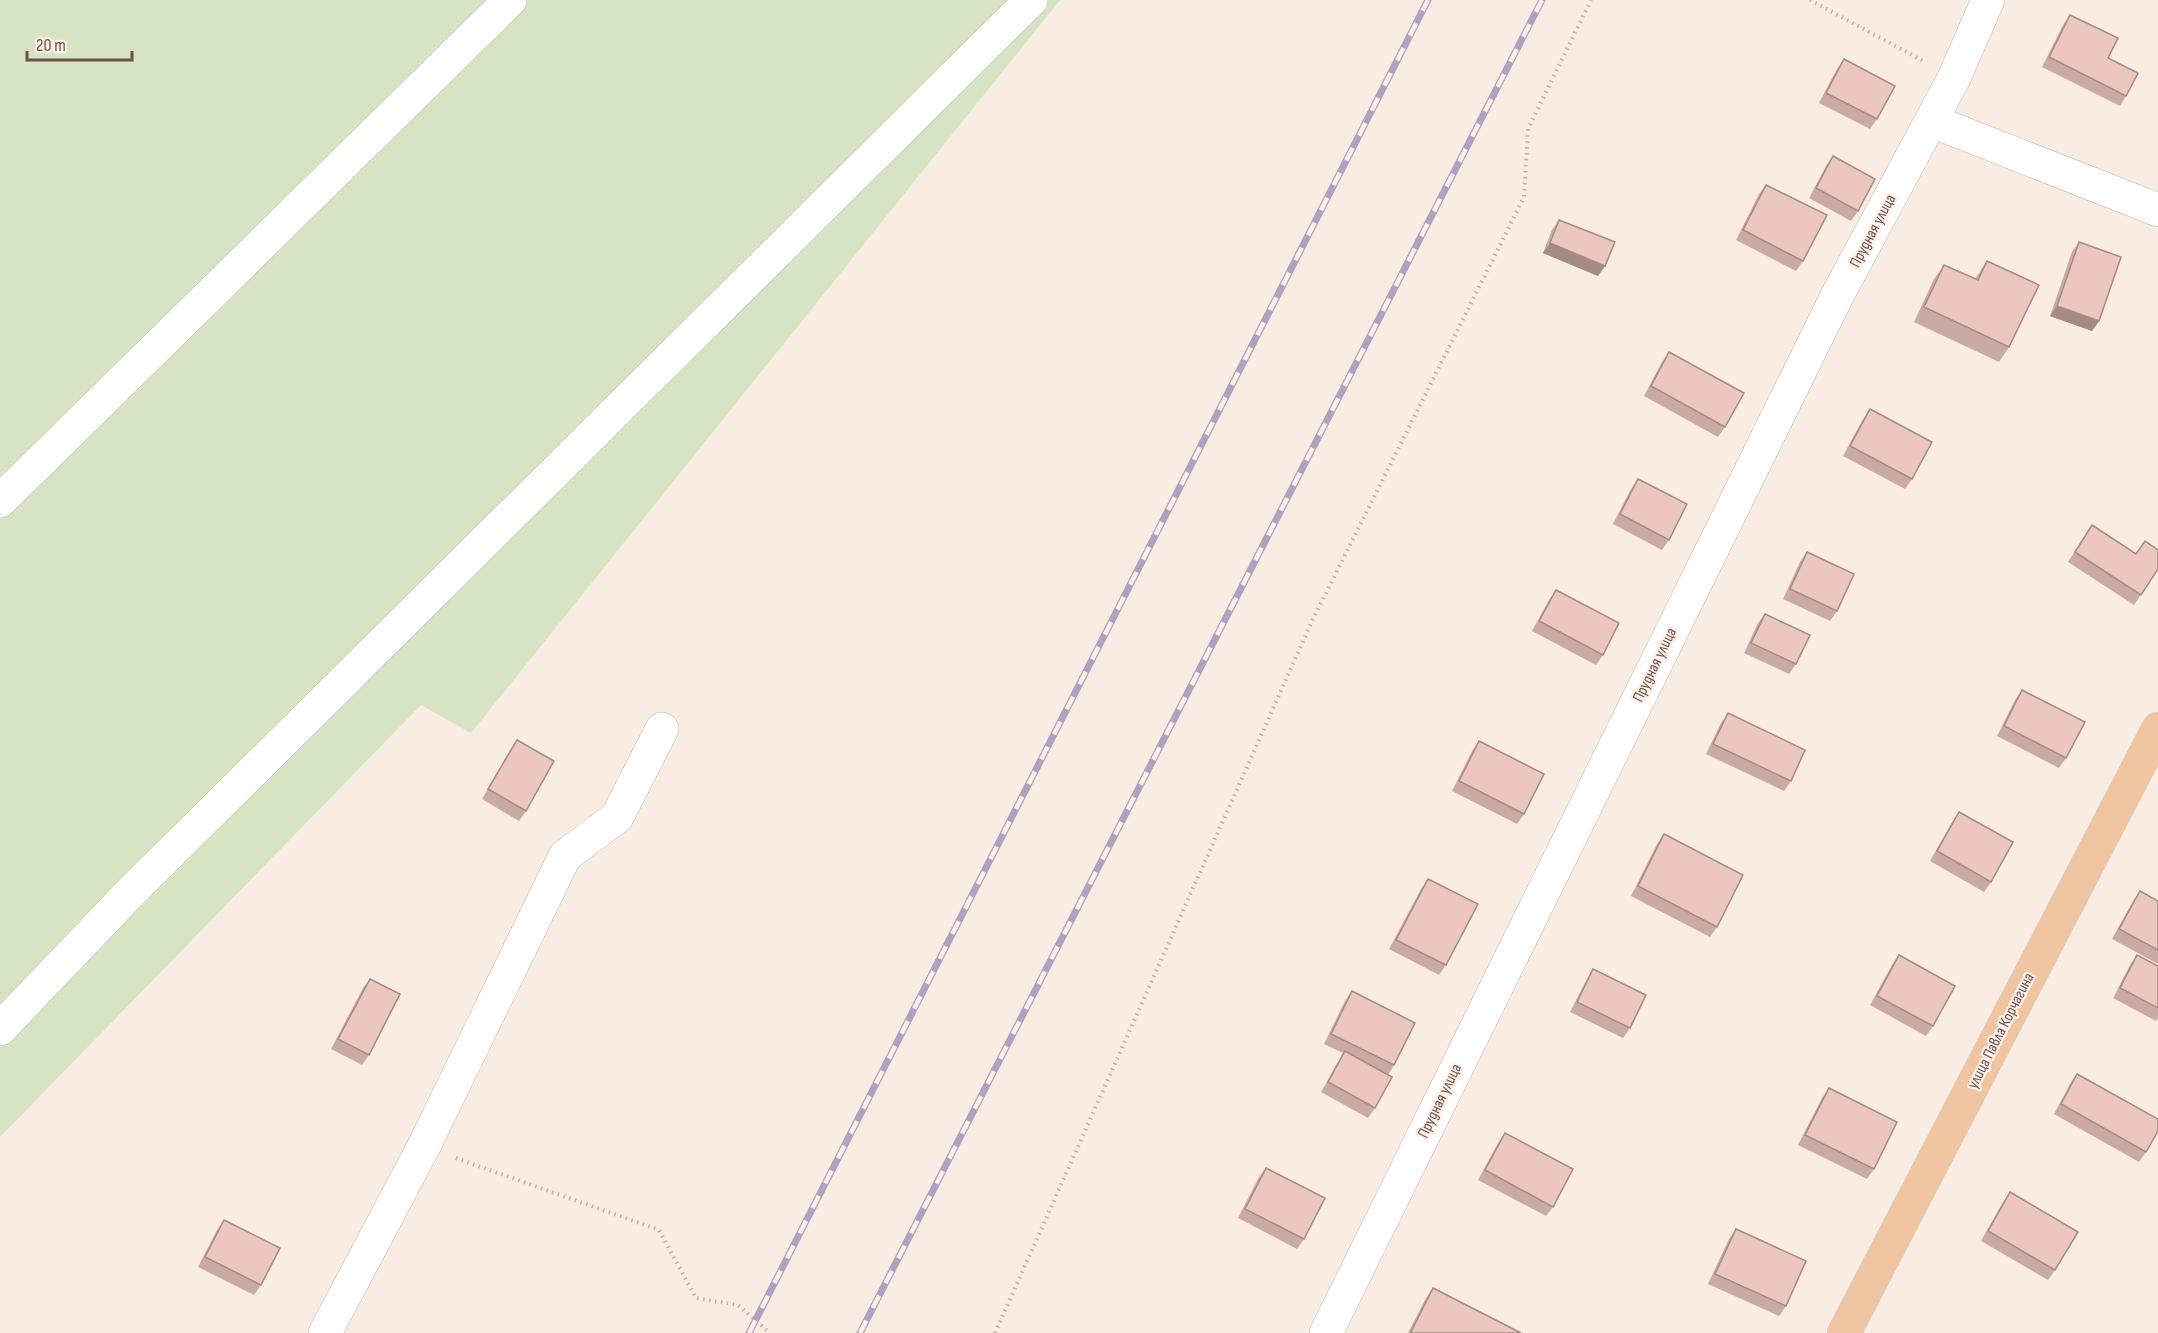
<svg xmlns="http://www.w3.org/2000/svg" width="2158" height="1333" viewBox="0 0 2158 1333" font-family="'Sofia Sans Condensed',sans-serif">
  <style>
    .green { fill: #d6e4c3 }
    .lines { fill: none; stroke-linecap: round; stroke-linejoin: round }
    .minor-casing { stroke: #c8b3ab; stroke-width: 34 }
    .major-casing { stroke: #d3cbc9; stroke-width: 34 }
    .path { stroke: #cfaaa1; stroke-width: 4; stroke-dasharray: 1.5 4.5; stroke-linecap: butt }
    .minor { stroke: #fff; stroke-width: 33 }
    .major { stroke: #f0c5a1; stroke-width: 33 }
    .rail-casing { stroke: #ada3c0; stroke-width: 7 }
    .rail { stroke: #fcf0e8; stroke-width: 4.5; stroke-dasharray: 14; stroke-linecap: butt }
    .wall { fill: #caaba3 }
    .shaded-wall { fill: #a48b84 }
    .building { fill: #ebc7bd; stroke: #a48b84; stroke-width: 1.5 }
    .labels { text-anchor: middle; dominant-baseline: central; stroke-width: 4.5; stroke-linejoin: round; paint-order: stroke }
    .street-label { font-size: 16px; fill: #6d524c; stroke: #fcf0e8 }
  </style>
  <rect width="100%" height="100%" fill="#f9ece2"/>
  <path class="green" d="M0 0H1060L471 733 421 705 0 1137Z"/>
  <g class="lines">
    <defs>
      <g id="minor">
        <path d="M1932 121 2158 210"/>
        <path d="M0 501 510 0"/>
        <path d="M0 1029 128 895 1031 0"/>
        <path d="M325 1333 424 1146 565 856 617 817 662 729"/>
        <path d="M1326 1333 1837 296 1954 78 1988 0"/>
      </g>
      <path id="major" d="M1844 1333 2158 729"/>
    </defs>
    <use href="#minor" class="minor-casing"/>
    <use href="#major" class="major-casing"/>
    <g class="path">
      <path d="M1810 0 1925 62"/>
      <path d="M456 1158 659 1230 696 1298 738 1305 770 1333"/>
      <path d="M995 1333 1312 621 1524 197 1528 129 1591 0"/>
    </g>
    <use href="#minor" class="minor"/>
    <use href="#major" class="major"/>
    <defs>
      <g id="rail">
        <path d="M749 1333 1428 0"/>
        <path d="M860 1333 1542 0"/>
      </g>
    </defs>
    <use href="#rail" class="rail-casing"/>
    <use href="#rail" class="rail"/>
  </g>
  <g class="wall">
    <path d="M2070 15 2108 58 2126 96 2120 106 2042 67 2063 25Z"/>
    <path d="M1844 59 1877 119 1870 129 1819 103 1837 69Z"/>
    <path d="M1833 156 1858 211 1851 221 1809 198 1826 166Z"/>
    <path d="M1766 185 1803 261 1796 271 1736 240 1759 194Z"/>
    <path d="M1559 220 1598 276 1543 253 1552 230Z"/>
    <path d="M2079 242 2099 321 2092 331 2050 316 2072 252Z"/>
    <path d="M1987 261 2009 347 1999 362 1914 322 1934 279 1944 265 1975 279Z"/>
    <path d="M1669 352 1725 427 1718 437 1644 396 1662 362Z"/>
    <path d="M1870 409 1912 479 1905 489 1843 456 1863 419Z"/>
    <path d="M1638 479 1669 540 1662 550 1613 524 1631 489Z"/>
    <path d="M2092 525 2158 569 2134 605 2068 562Z"/>
    <path d="M1807 552 1837 611 1830 621 1783 599 1800 562Z"/>
    <path d="M1556 590 1603 655 1596 665 1532 631 1549 600Z"/>
    <path d="M1765 614 1796 664 1789 674 1744 653 1758 623Z"/>
    <path d="M2022 690 2066 758 2059 768 1997 736 2015 700Z"/>
    <path d="M1728 713 1791 781 1784 791 1706 754 1721 723Z"/>
    <path d="M517 740 526 811 519 821 482 799 510 750Z"/>
    <path d="M1479 741 1524 814 1517 824 1452 791 1472 751Z"/>
    <path d="M1959 812 1991 882 1984 892 1930 861 1952 822Z"/>
    <path d="M1664 834 1717 927 1710 937 1631 896 1657 844Z"/>
    <path d="M1428 879 1446 965 1439 975 1389 949 1421 889Z"/>
    <path d="M2140 891 2158 901V964L2112 939 2133 901Z"/>
    <path d="M1899 955 1933 1026 1926 1036 1870 1005 1892 965Z"/>
    <path d="M2137 955 2158 966V1018L2156 1021 2113 998 2130 965Z"/>
    <path d="M1593 969 1630 1028 1623 1038 1570 1012 1587 979Z"/>
    <path d="M370 979 369 1055 362 1065 331 1049 363 988Z"/>
    <path d="M1352 991 1394 1065 1388 1075 1375 1108 1368 1118 1321 1092 1343 1053 1324 1044 1345 1001Z"/>
    <path d="M2077 1074 2146 1152 2139 1162 2054 1114 2070 1084Z"/>
    <path d="M1829 1088 1874 1169 1867 1179 1798 1145 1822 1098Z"/>
    <path d="M1505 1133 1553 1207 1546 1216 1478 1180 1498 1143Z"/>
    <path d="M1266 1168 1304 1239 1297 1249 1238 1218 1259 1177Z"/>
    <path d="M2010 1192 2055 1270 2048 1280 1981 1241 2003 1202Z"/>
    <path d="M224 1220 261 1285 254 1295 198 1267 217 1230Z"/>
    <path d="M1736 1229 1786 1306 1779 1316 1708 1284 1729 1239Z"/>
    <path d="M1433 1288 1521 1333H1408L1426 1298Z"/>
  </g>
  <g class="shaded-wall">
    <path d="M1550 243 1605 266 1598 276 1543 253Z"/>
    <path d="M2057 306 2099 321 2092 331 2050 316Z"/>
  </g>
  <g class="building">
    <path d="M2070 15 2118 38 2108 58 2138 73 2126 96 2049 57Z"/>
    <path d="M1844 59 1895 86 1877 119 1826 93Z"/>
    <path d="M1833 156 1875 179 1858 211 1816 188Z"/>
    <path d="M1766 185 1827 215 1803 261 1743 230Z"/>
    <path d="M1559 220 1615 242 1605 266 1550 243Z"/>
    <path d="M2079 242 2121 257 2099 321 2057 306Z"/>
    <path d="M1987 261 2039 285 2009 347 1924 307 1944 265 1978 280Z"/>
    <path d="M1669 352 1744 393 1725 427 1651 386Z"/>
    <path d="M1870 409 1932 442 1912 479 1850 446Z"/>
    <path d="M1638 479 1687 504 1669 540 1620 514Z"/>
    <path d="M2092 525 2136 554 2145 541 2158 550V569L2141 595 2075 552Z"/>
    <path d="M1807 552 1854 574 1837 611 1790 589Z"/>
    <path d="M1556 590 1619 623 1603 655 1539 621Z"/>
    <path d="M1765 614 1810 635 1796 664 1751 643Z"/>
    <path d="M2022 690 2085 722 2066 758 2004 726Z"/>
    <path d="M1728 713 1805 750 1791 781 1713 744Z"/>
    <path d="M517 740 554 761 526 811 488 789Z"/>
    <path d="M1479 741 1544 774 1524 814 1459 781Z"/>
    <path d="M1959 812 2013 842 1991 882 1937 851Z"/>
    <path d="M1664 834 1743 875 1717 927 1638 886Z"/>
    <path d="M1428 879 1478 904 1446 965 1396 940Z"/>
    <path d="M2140 891 2158 901V950L2119 929Z"/>
    <path d="M1899 955 1955 986 1933 1026 1877 996Z"/>
    <path d="M2137 955 2158 966V1008L2120 988Z"/>
    <path d="M1593 969 1646 995 1630 1028 1577 1002Z"/>
    <path d="M370 979 400 994 369 1055 338 1039Z"/>
    <path d="M1352 991 1415 1023 1394 1065 1331 1034Z"/>
    <path d="M1345 1051 1392 1077 1375 1108 1328 1082Z"/>
    <path d="M2077 1074 2158 1119V1131L2146 1152 2061 1104Z"/>
    <path d="M1829 1088 1897 1122 1874 1169 1805 1135Z"/>
    <path d="M1505 1133 1573 1169 1553 1207 1485 1170Z"/>
    <path d="M1266 1168 1325 1198 1304 1239 1245 1209Z"/>
    <path d="M2010 1192 2078 1232 2055 1270 1988 1231Z"/>
    <path d="M224 1220 280 1248 261 1285 205 1257Z"/>
    <path d="M1736 1229 1806 1261 1786 1306 1715 1274Z"/>
    <path d="M1433 1288 1521 1333H1413L1411 1332Z"/>
  </g>
  <g class="labels">
    <g class="street-label">
      <text transform="translate(1873 231) rotate(-62)">Прудная улица</text>
      <text transform="translate(1655 665) rotate(-64)">Прудная улица</text>
      <text transform="translate(2001 1031) rotate(-63)">улица Павла Корчагина</text>
      <text transform="translate(1440 1101) rotate(-64)">Прудная улица</text>
    </g>
  </g>
  <path d="M27 51v9h105v-9" fill="none" stroke="#6d524c" stroke-width="3"/>
  <text x="36" y="51" font-size="18" fill="#6d524c" stroke="#fcf0e8" stroke-width="4.5" paint-order="stroke">20 m</text>
</svg>
